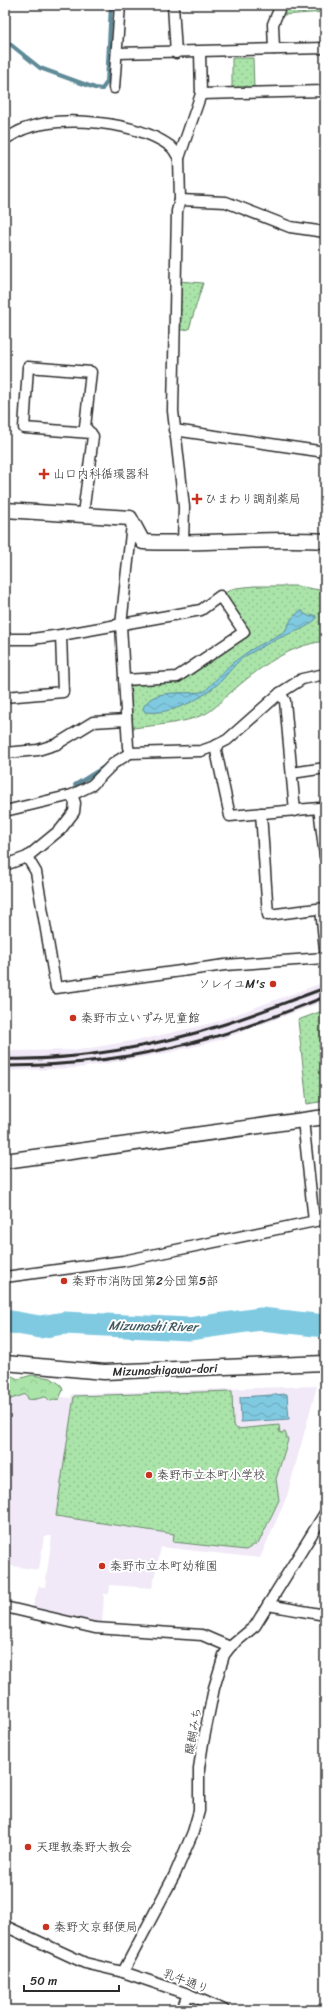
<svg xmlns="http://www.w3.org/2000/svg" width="330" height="2015" viewBox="0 0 330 2015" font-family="Sriracha,'Klee One',sans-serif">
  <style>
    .built { fill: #f1e9f7 }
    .forest { fill: url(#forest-crowns); stroke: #6a886a }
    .park { fill: url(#park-dots); stroke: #6a886a }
    .water { fill: url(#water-waves); stroke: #5e8a98 }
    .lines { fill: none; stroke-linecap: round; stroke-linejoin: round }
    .stream { stroke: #5e8a98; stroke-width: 4 }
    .river { stroke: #80cae1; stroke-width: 23 }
    .street-casing { stroke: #2b2b2b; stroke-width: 13 }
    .secondary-casing { stroke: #2b2b2b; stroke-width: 17 }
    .street { stroke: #fff; stroke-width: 10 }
    .secondary { stroke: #fff; stroke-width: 14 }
    .rail { stroke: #2b2b2b; stroke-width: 3 }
    .poi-dot { fill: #c8321e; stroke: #fff; stroke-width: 1.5 }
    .labels { text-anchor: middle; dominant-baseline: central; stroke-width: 4; stroke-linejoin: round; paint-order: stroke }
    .poi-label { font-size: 12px; fill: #2b2b2b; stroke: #fff; text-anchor: start }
    .street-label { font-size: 12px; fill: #2b2b2b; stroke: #fff }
    .water-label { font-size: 13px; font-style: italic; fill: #445b62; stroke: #fff }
  </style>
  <defs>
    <pattern id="forest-crowns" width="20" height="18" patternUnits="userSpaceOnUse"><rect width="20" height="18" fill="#aae4a9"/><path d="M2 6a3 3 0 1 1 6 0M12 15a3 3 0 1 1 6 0" fill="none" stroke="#92c492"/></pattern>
    <pattern id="park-dots" width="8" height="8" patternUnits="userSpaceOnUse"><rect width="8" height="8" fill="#aae4a9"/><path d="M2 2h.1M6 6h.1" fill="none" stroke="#92c492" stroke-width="1.8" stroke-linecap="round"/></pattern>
    <pattern id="water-waves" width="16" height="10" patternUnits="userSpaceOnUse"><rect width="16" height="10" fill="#80cae1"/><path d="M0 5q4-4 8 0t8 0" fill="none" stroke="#69a4b7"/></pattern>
  </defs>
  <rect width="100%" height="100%" fill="#fff"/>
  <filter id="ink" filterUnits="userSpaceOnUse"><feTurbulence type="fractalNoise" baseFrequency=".025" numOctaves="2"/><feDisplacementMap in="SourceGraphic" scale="8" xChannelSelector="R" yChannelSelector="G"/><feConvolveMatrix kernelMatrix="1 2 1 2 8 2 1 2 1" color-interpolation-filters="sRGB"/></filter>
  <g filter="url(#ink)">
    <g class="built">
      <path d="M325 982V1001L220 1040 168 1053 78 1068 5 1071V1051L78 1050 149 1038 212 1023Z"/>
      <path d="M317 1386 287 1496 260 1558 161 1547 152 1588 110 1585 109 1594H104L102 1625 32 1609 39 1586 45 1587 52 1536H44L39 1570 5 1565V1390L71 1398 72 1394Z"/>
    </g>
    <path class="forest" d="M32 1375 51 1378 61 1385 63 1390 59 1399 50 1401 46 1397C40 1397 36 1401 28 1399L26 1394 5 1401V1376H12L18 1379Z"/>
    <g class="park">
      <path d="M288 5H325V12L283 15Z"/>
      <path d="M232 58H253L254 88 232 89Z"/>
      <path d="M179 281 203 283 189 329 178 331Z"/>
      <path d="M254 586H297L325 591V641C287 646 259 668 230 693 223 699 214 710 205 714 183 724 155 725 133 728L130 688 134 684 180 682 251 634 224 593 236 588Z"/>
      <path d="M325 1010V1101L307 1104 298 1020Z"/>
      <path d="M232 1391 233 1424 237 1429 279 1425 280 1433 285 1432 288 1440 276 1479 279 1500 259 1542 246 1550 173 1542 174 1534 56 1516 74 1396Z"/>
    </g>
    <g class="water">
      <path d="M300 611H303V613L311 617 312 614 316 616V619C306 629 296 631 284 636 272 641 261 647 251 653 238 659 231 670 222 680 203 699 172 715 145 712L143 708C153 686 187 696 205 691L231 664 249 651 285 631 292 618Z"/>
      <path d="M287 1394 289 1419 241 1422 240 1397Z"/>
    </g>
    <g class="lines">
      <g class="stream">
        <path d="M5 40 40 68 95 88 102 89 107 82 111 5"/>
        <path d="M75 785 104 767"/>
      </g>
      <path class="river" d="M5 1321 40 1327 64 1323 189 1329 261 1319 325 1326"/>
      <defs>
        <g id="street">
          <path d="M173 5 176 53"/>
          <path d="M274 49 273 24 281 5"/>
          <path d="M117 53 325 48"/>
          <path d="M114 88 120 5"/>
          <path d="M201 94 325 91"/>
          <path d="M5 139C11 136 17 132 24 129 62 114 137 122 170 146 174 149 176 154 179 158"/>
          <path d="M180 200 226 202 290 227 325 232"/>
          <path d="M174 430 325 452"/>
          <path d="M83 514 93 436 85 427 91 372 28 367 24 428 91 433"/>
          <path d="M183 544 184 507 173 411 177 211 180 200 179 158 201 94 200 52"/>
          <path d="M5 639H32L61 635 201 610 220 596 244 632 177 677 124 680"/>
          <path d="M280 693 285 701 295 811"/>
          <path d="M5 697 63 692 61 635"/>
          <path d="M215 746 230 816 319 808 325 857"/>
          <path d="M5 753 38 750 57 744 93 722 126 720"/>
          <path d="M130 753 128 747 121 625 132 524"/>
          <path d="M292 773 325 768"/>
          <path d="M5 811 72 795 92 785 114 763 130 753 201 751 215 746 227 740 280 693 302 679 325 674"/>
          <path d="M261 813 268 915 325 908"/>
          <path d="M27 857 36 872 56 988 225 965 325 958"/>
          <path d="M5 865 27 857 61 829 74 812 75 803 72 795"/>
          <path d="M321 909 325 950"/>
          <path d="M303 1120 314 1221"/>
          <path d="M5 1277 123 1261 325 1219"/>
          <path d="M268 1605 325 1615"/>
          <path d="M5 1607 95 1628 202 1635 230 1647"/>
          <path d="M5 1926 85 1963 123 1972 188 1994 224 2010"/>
          <path d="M123 1972 175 1874 193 1832 199 1811V1768L203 1743 214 1688 224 1655 230 1647 255 1626 325 1513"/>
          <path d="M182 2010 188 1994"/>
        </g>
        <g id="secondary">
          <path d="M5 510 130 518 143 542C204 545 265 537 325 541"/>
          <path d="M5 1161 325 1117"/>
          <path d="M5 1363 104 1372 325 1363"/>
        </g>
      </defs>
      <use href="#street" class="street-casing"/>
      <use href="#secondary" class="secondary-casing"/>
      <use href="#street" class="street"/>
      <use href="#secondary" class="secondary"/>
      <g class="rail">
        <path d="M5 1059C76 1061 158 1046 225 1024 259 1013 292 1000 325 988"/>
        <path d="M5 1066C73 1066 145 1056 210 1038 249 1028 287 1011 325 997"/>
      </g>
    </g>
  </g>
  <g class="poi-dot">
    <path d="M42 468h4v4h4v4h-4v4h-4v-4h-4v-4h4z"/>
    <path d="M195 493h4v4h4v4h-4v4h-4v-4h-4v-4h4z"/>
    <circle cx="273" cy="984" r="4"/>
    <circle cx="73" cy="1018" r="4"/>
    <circle cx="64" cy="1281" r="4"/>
    <circle cx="149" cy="1475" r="4"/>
    <circle cx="102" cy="1566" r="4"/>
    <circle cx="28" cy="1847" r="4"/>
    <circle cx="46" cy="1927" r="4"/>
  </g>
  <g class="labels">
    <g class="poi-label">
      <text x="53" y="474">山口内科循環器科</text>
      <text x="205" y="499">ひまわり調剤薬局</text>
      <text x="265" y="984" text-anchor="end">ソレイユM's</text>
      <text x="81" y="1018">秦野市立いずみ児童館</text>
      <text x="72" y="1281">秦野市消防団第2分団第5部</text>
      <text x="157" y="1475">秦野市立本町小学校</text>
      <text x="110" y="1566">秦野市立本町幼稚園</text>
      <text x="36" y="1847">天理教秦野大教会</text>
      <text x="54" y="1927">秦野文京郵便局</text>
    </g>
    <g class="street-label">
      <text transform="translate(165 1370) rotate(-2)">Mizunashigawa-dori</text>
      <text transform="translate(193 1731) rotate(-80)">醍醐みち</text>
      <text transform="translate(186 1981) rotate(21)">乳牛通り</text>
    </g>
    <g class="water-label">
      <text transform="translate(153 1326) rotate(1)">Mizunashi River</text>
    </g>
  </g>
  <rect width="330" height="2015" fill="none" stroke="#fff" stroke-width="20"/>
  <rect x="10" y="10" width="310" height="1995" fill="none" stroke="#2b2b2b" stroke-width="1.5" filter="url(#ink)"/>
  <path d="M24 1985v6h95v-6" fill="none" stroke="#2b2b2b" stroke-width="2"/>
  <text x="30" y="1985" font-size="12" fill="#2b2b2b" stroke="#ffffff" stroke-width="3" paint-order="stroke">50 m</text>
</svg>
